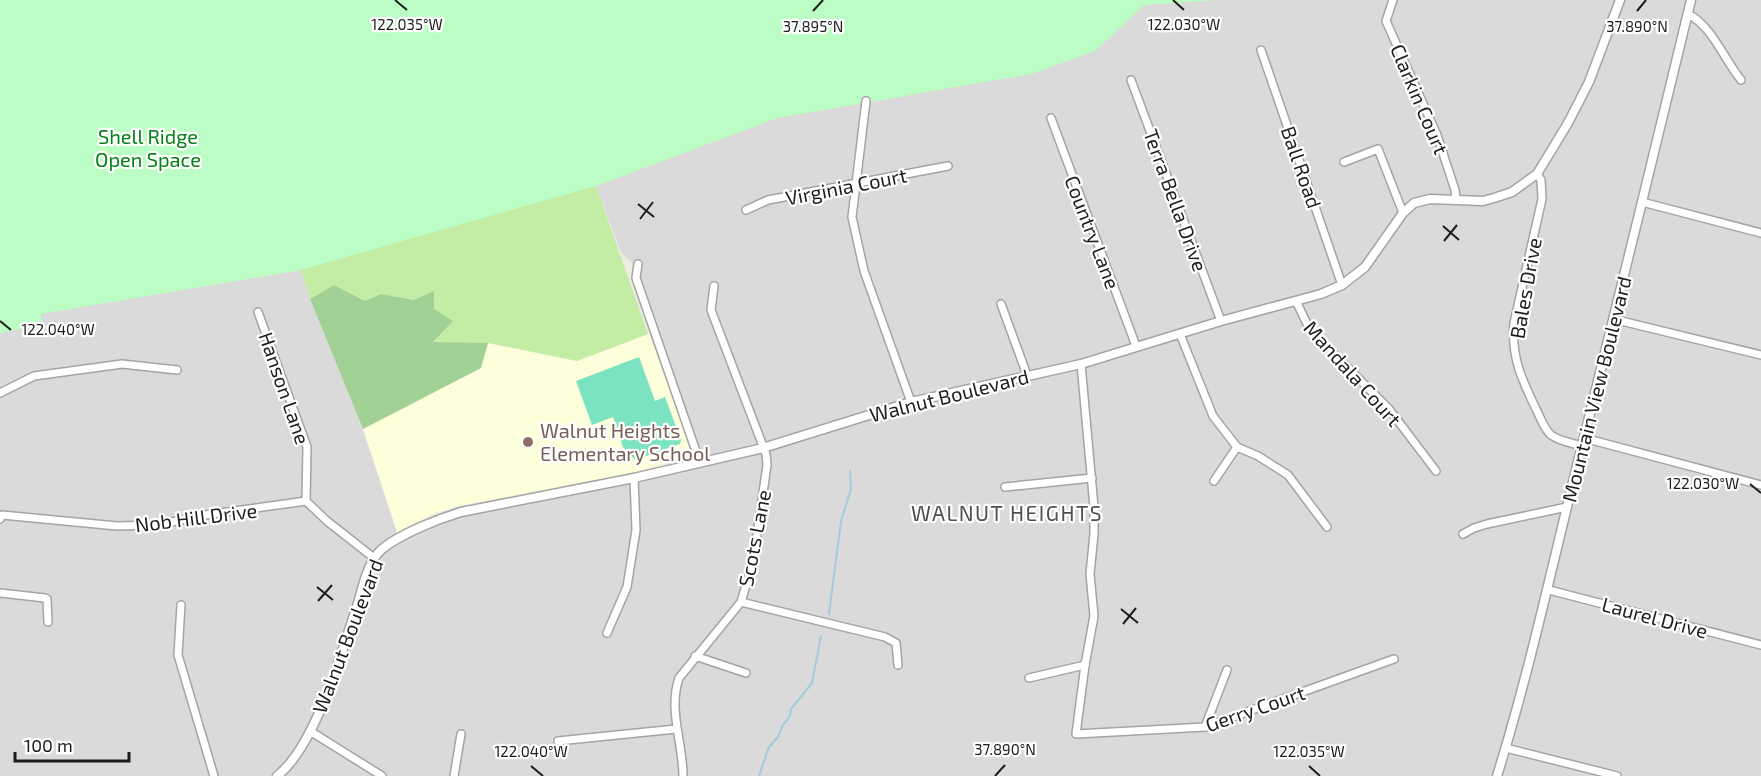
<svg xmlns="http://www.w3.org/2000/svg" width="1761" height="776" viewBox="0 0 1761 776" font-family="'Exo 2',sans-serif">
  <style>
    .residential { fill: #dbdada }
    .education { fill: #fdffdb }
    .grass { fill: #c3eca5 }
    .forest { fill: #a2d195 }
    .park { fill: #bcfcc5 }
    .pitch { fill: #7ce3c2 }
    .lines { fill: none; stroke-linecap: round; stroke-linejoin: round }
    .stream { stroke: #a0cddf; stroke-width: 2 }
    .minor-casing { stroke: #a4a4a4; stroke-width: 10 }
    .tertiary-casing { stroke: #a4a4a4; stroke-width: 11 }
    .minor { stroke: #fff; stroke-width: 7 }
    .tertiary { stroke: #fff; stroke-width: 8 }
    .ticks { fill: none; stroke: #1d1d1d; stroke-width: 2 }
    .education-dot { fill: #8d6e63; stroke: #fff; stroke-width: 2 }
    .labels { text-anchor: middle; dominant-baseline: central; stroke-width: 4.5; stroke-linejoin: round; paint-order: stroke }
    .street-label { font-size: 20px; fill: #1d1d1d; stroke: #fff }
    .park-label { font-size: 20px; fill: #068118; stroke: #fff }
    .education-label { font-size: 20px; fill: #785e54; stroke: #fff; text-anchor: start }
    .neighbourhood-label { font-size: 21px; letter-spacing: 1.5px; fill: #505050; stroke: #fff }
    .ticks-label { font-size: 15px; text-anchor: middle; fill: #1d1d1d; stroke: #fff; stroke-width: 4.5; stroke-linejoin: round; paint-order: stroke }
  </style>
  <rect width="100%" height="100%" fill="#efece2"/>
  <path class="residential" d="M1215 0H1761V776H0V333L42 325 40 314 301 270 310 299 363 429 397 532 402 541 462 516 630 484 706 466 634 265 621 253 596 186 777 118 1031 74 1095 51 1144 5Z"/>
  <path class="education" d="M649 334 693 455 631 473 458 506 437 512 397 532 363 429 481 368 488 343 577 361Z"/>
  <path class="grass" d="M0 0 993 8 1215 0 1144 5 1095 51 1031 74 777 118 596 186 648 334 577 361 488 343H432L414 300 381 294 365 301 334 285 310 299 301 270 41 314 42 325 0 333Z"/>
  <path class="forest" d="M334 285 365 301 381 294 414 300 434 291V309L453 321 433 342 488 343 481 368 363 429 310 299Z"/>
  <path class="park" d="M0 0H1215L1144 5 1095 51 1031 74 777 118 596 186 301 270 41 314 42 325 0 333Z"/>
  <path class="pitch" d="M639 357 655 401 665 397 681 440 680 444 635 460 623 447 613 417 592 425 576 381Z"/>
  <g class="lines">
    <g class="stream">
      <path d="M829 614 841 521 851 489 850 471"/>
      <path d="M759 776 769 747 778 737 783 725 790 716 791 709 812 683 821 636"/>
    </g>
    <defs>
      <g id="minor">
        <path d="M1393 0 1386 21 1437 135 1455 190 1456 199"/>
        <path d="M1688 14C1712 26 1724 59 1741 80"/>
        <path d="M1261 50 1342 285"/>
        <path d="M1131 80 1221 321"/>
        <path d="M866 101 852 217 864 271 911 402"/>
        <path d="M1051 118 1136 346"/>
        <path d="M1344 162 1378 149 1403 213"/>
        <path d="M1537 174 1541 180 1542 199 1514 323C1511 358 1522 380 1537 411 1541 419 1544 429 1551 435 1559 441 1572 443 1582 446"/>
        <path d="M1642 202 1761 233"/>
        <path d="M746 210 768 200 948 166"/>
        <path d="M638 264 636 278 700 463"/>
        <path d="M1296 301 1310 330 1389 409 1436 471"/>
        <path d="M1001 304 1027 375"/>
        <path d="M258 312 307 447 306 501"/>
        <path d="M1613 319 1761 355"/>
        <path d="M1180 334 1213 416 1237 447 1258 456 1288 475 1327 527"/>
        <path d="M1081 364 1094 507V534L1090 574 1094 616 1085 665 1076 734 1205 727 1394 659"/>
        <path d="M0 393 34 376 122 364 177 370"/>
        <path d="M1584 438 1761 485"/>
        <path d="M1214 481 1237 447"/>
        <path d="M1005 487 1092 478"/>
        <path d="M0 519 2 515 117 526 157 525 205 515 306 501 327 521 374 558"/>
        <path d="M1463 534 1474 528 1487 524 1567 507"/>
        <path d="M1549 590 1761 645"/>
        <path d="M0 593 45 598 47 599 48 622"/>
        <path d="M741 602 885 637 896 643 898 665"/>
        <path d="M181 605 178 655 214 776"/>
        <path d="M607 633 627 587 636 530 634 478"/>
        <path d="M695 656 746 673"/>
        <path d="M1029 678 1085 665"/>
        <path d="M1205 727 1227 670"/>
        <path d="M310 731 382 776"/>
        <path d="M558 741 676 729"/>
        <path d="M1506 748 1617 776"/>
        <path d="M454 776 461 734"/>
        <path d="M683 776C683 743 668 710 679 678L741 602 753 562 767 465 766 454 711 310 714 286"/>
      </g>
      <g id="tertiary">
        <path d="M277 776C316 746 342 650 358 603 363 586 368 561 382 549 400 534 438 519 461 512L634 478 763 448 911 402 1081 364 1221 321 1321 294 1342 285 1365 267 1403 213 1414 203 1430 199 1483 201 1494 198 1512 192 1537 174 1568 123 1589 82 1620 0"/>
        <path d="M1497 776C1531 667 1554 556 1582 446 1619 297 1655 149 1691 0"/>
      </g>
    </defs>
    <use href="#minor" class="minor-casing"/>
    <use href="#tertiary" class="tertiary-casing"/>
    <use href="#minor" class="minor"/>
    <use href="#tertiary" class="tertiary"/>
  </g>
  <path class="ticks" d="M395 0 407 10M1173 0 1184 10M813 11 823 0M1637 11 1646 0M638 204 654 217M640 219 653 202M1443 226 1459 240M1444 241 1457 225M0 321 11 330M1750 484 1761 493M317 587 333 600M318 601 332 585M1121 609 1138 623M1123 624 1136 608M531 766 543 776M1309 766 1320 776M995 776 1005 765"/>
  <circle class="education-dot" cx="528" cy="442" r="6"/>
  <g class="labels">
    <g class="street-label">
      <text transform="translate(1420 99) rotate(67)">Clarkin Court</text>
      <text transform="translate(1302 167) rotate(71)">Ball Road</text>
      <text transform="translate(846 186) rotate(-11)">Virginia Court</text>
      <text transform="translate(1176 200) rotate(70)">Terra Bella Drive</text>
      <text transform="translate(1093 232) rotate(69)">Country Lane</text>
      <text transform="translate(1525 288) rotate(-80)">Bales Drive</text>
      <text transform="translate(1353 373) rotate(48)">Mandala Court</text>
      <text transform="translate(285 388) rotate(71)">Hanson Lane</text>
      <text transform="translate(1596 389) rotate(-76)">Mountain View Boulevard</text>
      <text transform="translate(949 395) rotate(-14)">Walnut Boulevard</text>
      <text transform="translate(196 517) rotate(-7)">Nob Hill Drive</text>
      <text transform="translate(754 538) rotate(-79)">Scots Lane</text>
      <text transform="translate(1655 617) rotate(15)">Laurel Drive</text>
      <text transform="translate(347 636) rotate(-69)">Walnut Boulevard</text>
      <text transform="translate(1255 708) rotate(-19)">Gerry Court</text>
    </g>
    <g class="park-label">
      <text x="148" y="136">Shell Ridge<tspan x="148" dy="23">Open Space</tspan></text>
    </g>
    <g class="education-label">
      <text x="540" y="430">Walnut Heights<tspan x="540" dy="23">Elementary School</tspan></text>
    </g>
    <g class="neighbourhood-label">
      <text x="1007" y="512">WALNUT HEIGHTS</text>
    </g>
  </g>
  <g class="ticks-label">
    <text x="407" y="30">122.035°W</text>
    <text x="1184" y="30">122.030°W</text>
    <text x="813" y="32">37.895°N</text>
    <text x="1637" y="32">37.890°N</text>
    <text x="58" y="335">122.040°W</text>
    <text x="1703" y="489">122.030°W</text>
    <text x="1005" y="755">37.890°N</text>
    <text x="531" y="757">122.040°W</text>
    <text x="1309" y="757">122.035°W</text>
  </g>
  <path d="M15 752v9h114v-9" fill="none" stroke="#1d1d1d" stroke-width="3"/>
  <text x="24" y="752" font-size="18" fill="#1d1d1d" stroke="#ffffff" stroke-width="4.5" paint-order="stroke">100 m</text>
</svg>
